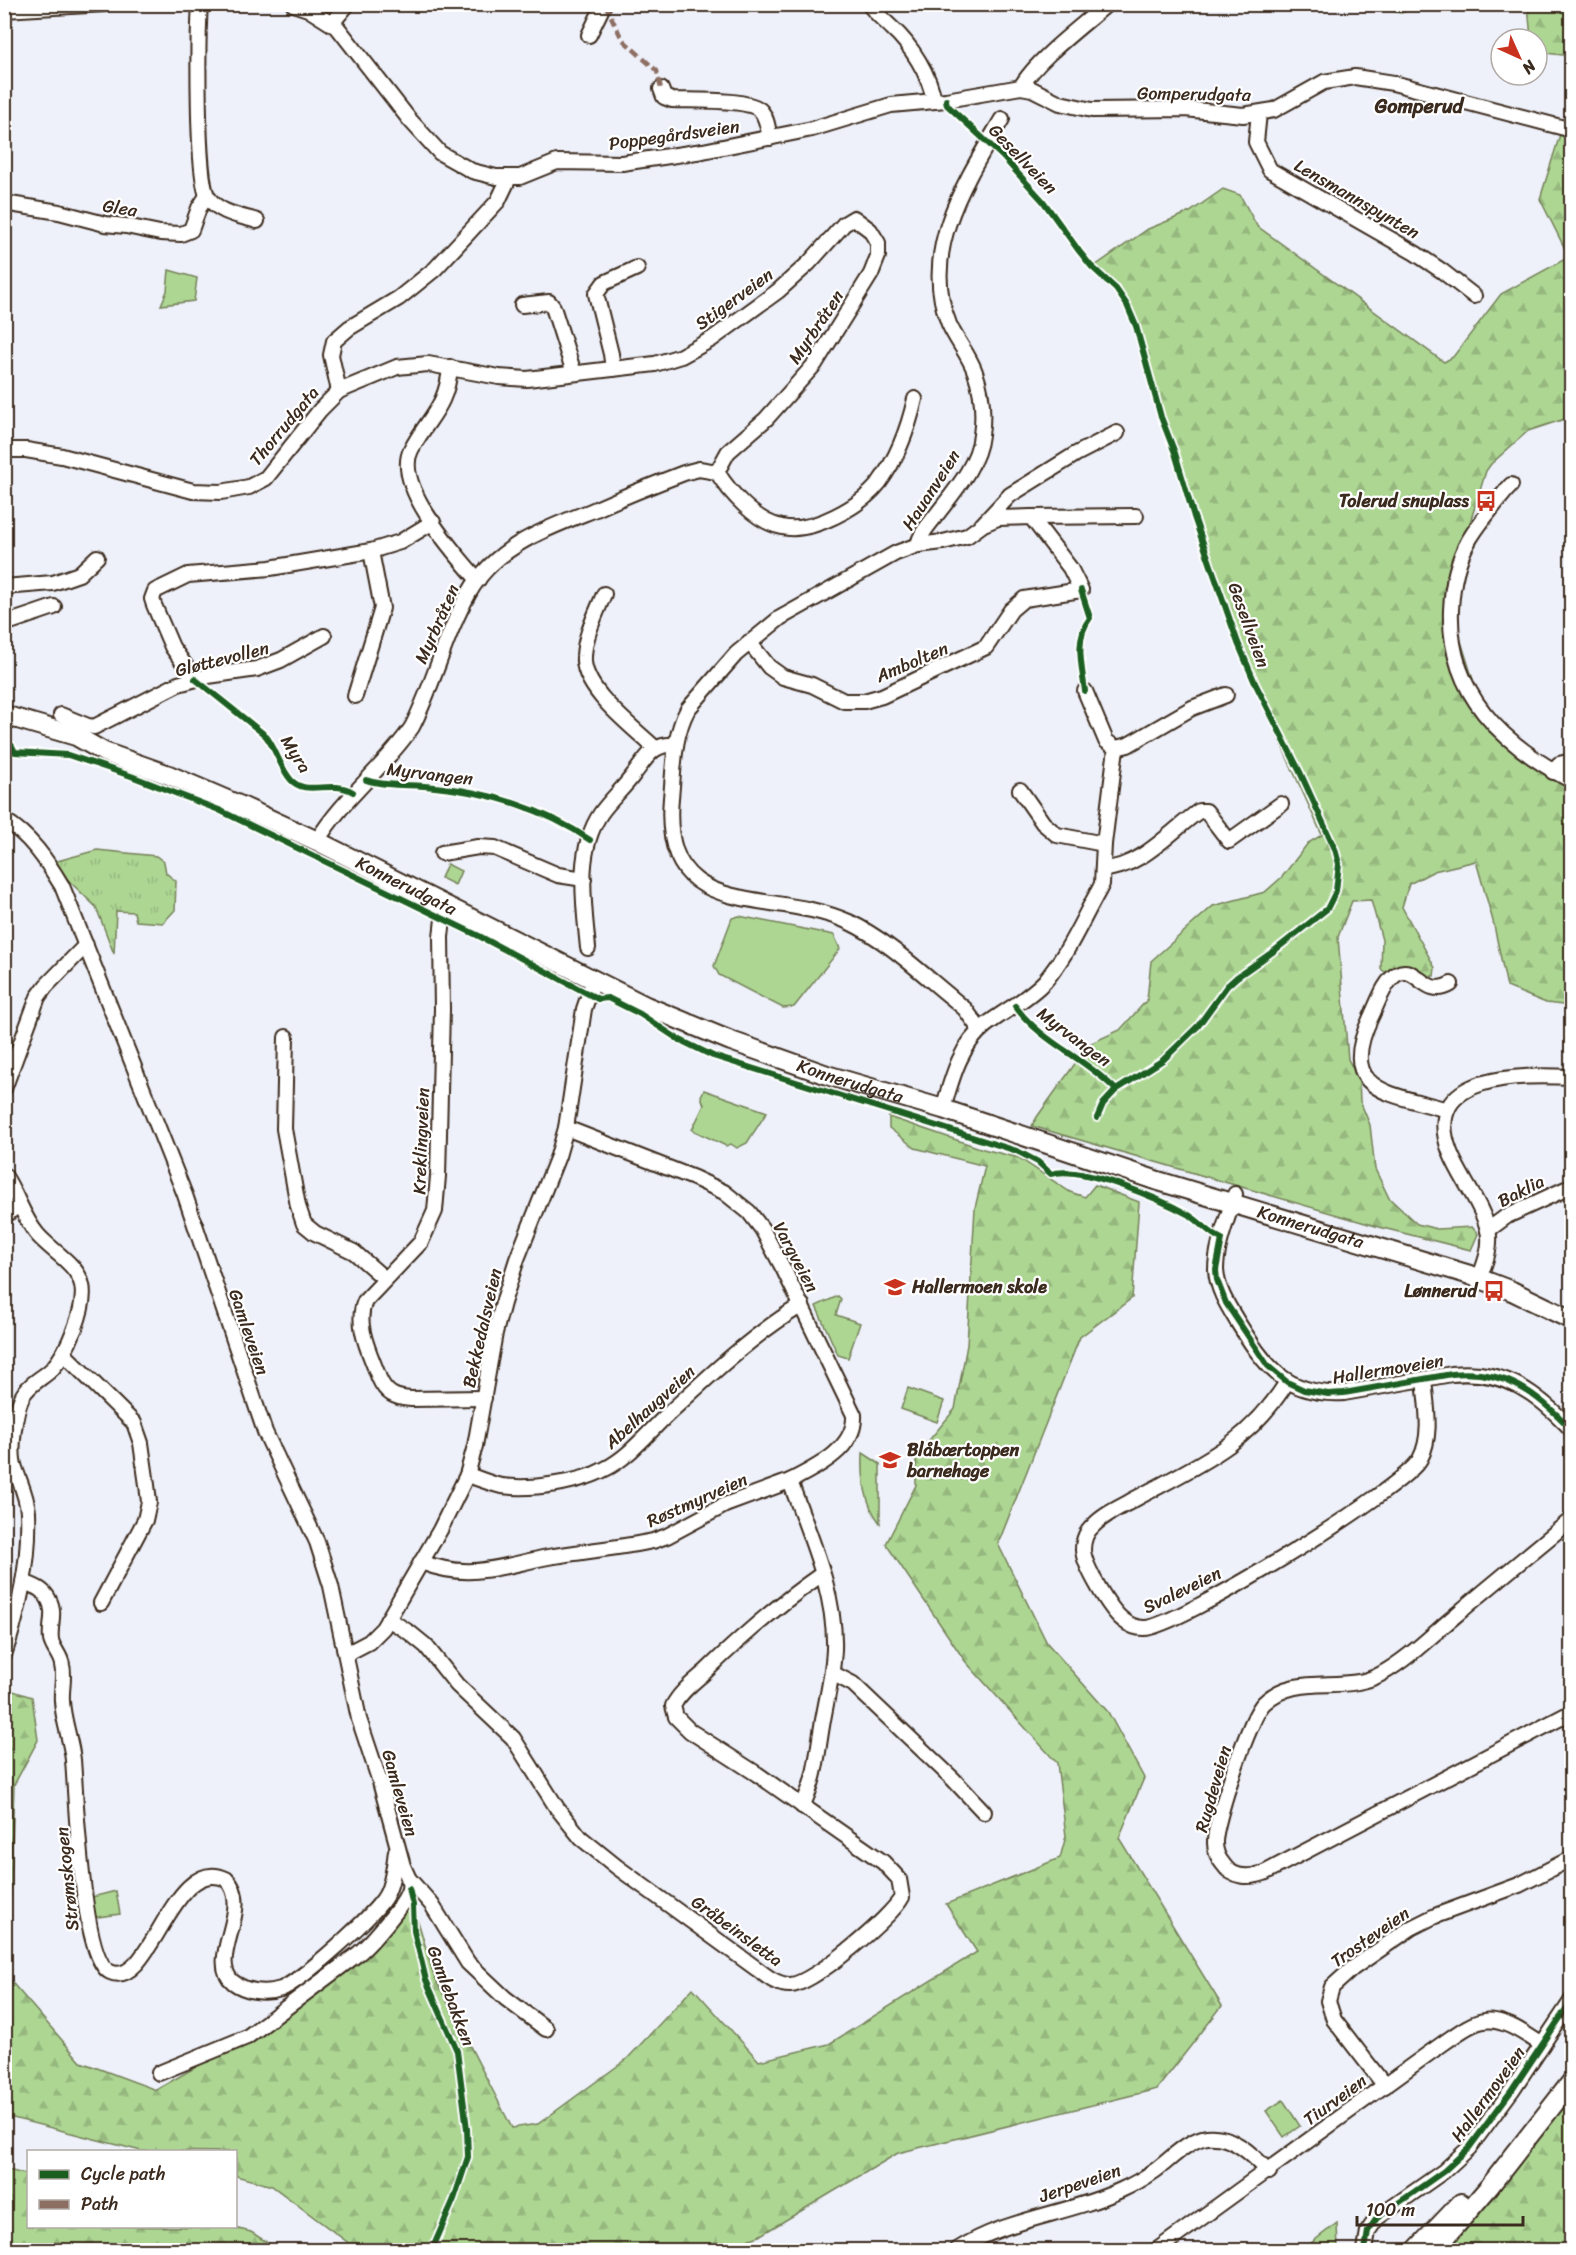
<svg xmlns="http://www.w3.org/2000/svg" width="1576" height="2255" viewBox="0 0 1576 2255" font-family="Sriracha,sans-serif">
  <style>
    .grass { fill: url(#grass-tufts); stroke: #748058; stroke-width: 1.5 }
    .forest { fill: url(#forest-firs); stroke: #748058; stroke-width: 1.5 }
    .park { fill: #add693; stroke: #748058; stroke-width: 1.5 }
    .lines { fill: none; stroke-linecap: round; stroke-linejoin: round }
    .street-casing { stroke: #3b2a1e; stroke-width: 18 }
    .secondary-casing { stroke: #3b2a1e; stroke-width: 22 }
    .street { stroke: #fff; stroke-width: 14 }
    .secondary { stroke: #fff; stroke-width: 18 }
    .quiet { stroke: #8d6e63; stroke-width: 4.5; stroke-dasharray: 9 4.5; stroke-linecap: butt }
    .cycleway-casing { stroke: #fff; stroke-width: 10 }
    .cycleway { stroke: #1b5e20; stroke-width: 6 }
    .labels { text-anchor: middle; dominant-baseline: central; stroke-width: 4.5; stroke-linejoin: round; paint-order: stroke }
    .street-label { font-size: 18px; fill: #3b2a1e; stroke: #fff }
    .poi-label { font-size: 18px; font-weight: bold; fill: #3b2a1e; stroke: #fff; text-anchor: end }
    .neighbourhood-label { font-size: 20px; font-weight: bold; fill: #3b2a1e; stroke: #fff }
  </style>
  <defs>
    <pattern id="grass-tufts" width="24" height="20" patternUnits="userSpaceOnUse" patternTransform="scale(1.5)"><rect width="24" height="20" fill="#add693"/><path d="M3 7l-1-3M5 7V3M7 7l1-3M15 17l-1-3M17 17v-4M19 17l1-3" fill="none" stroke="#96b87e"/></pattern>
    <pattern id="forest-firs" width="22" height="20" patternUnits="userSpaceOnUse" patternTransform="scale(1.5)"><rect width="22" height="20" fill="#add693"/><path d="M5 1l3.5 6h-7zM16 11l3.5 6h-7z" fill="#96b87e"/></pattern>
  </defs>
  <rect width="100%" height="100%" fill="#eef1fa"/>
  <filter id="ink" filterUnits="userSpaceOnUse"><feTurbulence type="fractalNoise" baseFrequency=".0167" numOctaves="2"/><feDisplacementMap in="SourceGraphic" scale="12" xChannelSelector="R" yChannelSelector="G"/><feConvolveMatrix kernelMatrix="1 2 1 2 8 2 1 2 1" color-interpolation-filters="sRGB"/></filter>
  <g filter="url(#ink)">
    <path class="grass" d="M97 850 156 856 164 862 166 873 176 881 175 910 163 923 136 921 134 912 116 911 114 954 96 907 67 879 54 862Z"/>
    <g class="forest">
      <path d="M1368 5 1423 4V5L1401 13Z"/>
      <path d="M1525 5H1571V56L1537 52V39H1531L1528 5Z"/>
      <path d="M1561 131 1571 133V417L1528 431 1491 464 1486 471 1455 571 1451 609 1483 712 1571 781V1006L1546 1003 1507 987 1493 921 1476 861 1434 871 1409 884 1402 907 1435 968 1434 976H1424L1397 968 1386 973 1381 969 1382 940 1371 900 1352 901 1338 937 1348 1059 1359 1080 1360 1101 1370 1125 1375 1169 1389 1198 1417 1224 1437 1229 1472 1227 1478 1234 1471 1250 1379 1227 1032 1126 1037 1117 1089 1044 1120 1030 1147 1000 1151 961 1213 906 1265 892 1282 877 1308 843 1322 835 1235 642 1123 294 1092 268 1148 229 1190 212 1223 189 1240 195 1257 226 1444 362 1453 357 1501 294 1569 257 1540 199Z"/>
      <path d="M889 1117 983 1149 1019 1158 1070 1192 1085 1197 1095 1185 1139 1202 1132 1298 1080 1337 998 1544 1047 1643 1108 1712 1144 1778 1119 1838 1222 2006 1157 2089 898 2153 759 2236 720 2250H358L272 2186 236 2176V2152L141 2151 5 2116 4 1688 32 1697 38 1740 14 1785 8 1978 81 2062 156 2090 255 2033 358 1958 409 1890 434 1976 512 2128 538 2124 627 2059 693 1988 759 2061 829 2044 977 1952 946 1904 1060 1858 1066 1836 1057 1763 965 1661 886 1544 916 1485V1456L955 1409 967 1345 975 1208 985 1166 915 1148 889 1128Z"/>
      <path d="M1571 2094V2250H1445Z"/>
      <path d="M4 2169 28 2175V2226L230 2227 251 2232 279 2250H5Z"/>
      <path d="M1337 2223 1338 2250H1302Z"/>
    </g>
    <g class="park">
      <path d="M169 270 197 278 194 301 161 305 167 291Z"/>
      <path d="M447 864 461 871 455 885 441 878Z"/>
      <path d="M739 916 834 935 840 949 794 1007 783 1008 719 975 714 966 732 918Z"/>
      <path d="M704 1090 767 1112 747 1143 737 1148 731 1144 726 1146 692 1130 704 1105 701 1096Z"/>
      <path d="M838 1296 841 1299 836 1315 860 1323 848 1358 838 1355 816 1306Z"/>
      <path d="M908 1388 944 1401 937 1422 901 1409Z"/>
      <path d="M863 1453 880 1464V1523C864 1503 862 1478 863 1453Z"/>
      <path d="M116 1891 120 1914 91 1918 88 1898Z"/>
      <path d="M1283 2100 1300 2126 1284 2137 1266 2111Z"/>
    </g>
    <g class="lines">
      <defs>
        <g id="street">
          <path d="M200 4C198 33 196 179 208 197 218 213 241 216 257 221"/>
          <path d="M293 4 308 9 338 28 409 119 440 153 472 171 496 177H520L557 162 622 163 703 151 812 129 891 105 946 100 1021 87 1032 89 1060 103 1092 110 1185 109 1243 115 1274 110 1324 82 1355 77 1393 83 1572 130"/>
          <path d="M869 4C875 13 884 20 892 28 911 45 930 75 934 101"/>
          <path d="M4 10 105 4"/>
          <path d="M332 23 348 4"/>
          <path d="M589 35 604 4"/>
          <path d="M1021 87C1036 60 1082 26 1107 4"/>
          <path d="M661 89 664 97 672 100C690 101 750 98 761 111 767 118 768 129 770 138"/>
          <path d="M1259 113 1256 142 1270 170 1415 253 1442 271 1474 296"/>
          <path d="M4 203 59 212 105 224 126 226 160 233 181 234 191 230 199 208 207 196"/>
          <path d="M522 305 549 302 553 307 574 373"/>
          <path d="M450 367C447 408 428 417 411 450 393 485 456 555 478 580"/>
          <path d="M613 369 611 354 596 294 604 283 637 268"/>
          <path d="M339 391 331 355 334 341 349 328 399 298 435 269 498 201 509 178"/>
          <path d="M4 450H26L62 456 193 491 221 492 249 487 266 478 320 410 339 391 397 367 428 364 499 377 527 379 655 364 681 356 712 339 778 291 809 263 844 224 854 218 870 230 878 243V256L871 274 815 364 766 419 728 452 717 472"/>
          <path d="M1511 485C1496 503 1481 520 1469 540 1457 561 1452 586 1451 610 1448 694 1502 744 1572 781"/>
          <path d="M1031 517 1136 516"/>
          <path d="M918 545C920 534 928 526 934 518 952 494 978 466 981 435 984 414 982 392 975 372 969 355 956 340 949 324 919 251 966 180 1002 119"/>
          <path d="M4 587 53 583 79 574 97 557"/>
          <path d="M604 594C596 614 585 635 584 656 581 689 632 726 655 748"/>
          <path d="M4 624 54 607"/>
          <path d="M749 642 769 667 783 677 812 685 844 701H864L882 696 986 647 1011 610 1024 599 1081 590 1070 568 1031 517 998 518 986 523"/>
          <path d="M195 679 172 647 154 605 152 599 155 591 188 575 270 568 371 551 400 542 433 522"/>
          <path d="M1085 691 1106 741 1116 748 1128 745 1192 708 1226 695"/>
          <path d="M355 696 382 608 371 551"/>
          <path d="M61 715 88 726 94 727 178 684 208 676 257 669 281 660 324 636"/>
          <path d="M1553 772 1559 764 1572 761"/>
          <path d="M1020 790 1043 823 1057 835 1104 844"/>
          <path d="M4 820C30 835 47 861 62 886L185 1195 265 1432 317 1542 331 1586 359 1719 380 1782 403 1866C406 1873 411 1880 409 1889 406 1903 371 1943 359 1953L247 2037 159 2073"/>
          <path d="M317 841C343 798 384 768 412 727 434 684 445 635 469 593 496 545 548 528 596 509 625 496 655 484 684 473L699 469 717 472C730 493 756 522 782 527 812 534 861 506 879 483 898 457 908 430 915 399"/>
          <path d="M442 853 478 847 495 848 558 875 584 879"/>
          <path d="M1103 869C1140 868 1171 831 1199 811H1206L1229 841 1281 804"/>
          <path d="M449 907 443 919 441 937 442 1009 438 1176 435 1211 421 1242 365 1301C354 1325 371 1355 379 1378 386 1394 395 1398 411 1399L484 1398"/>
          <path d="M588 948C584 905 575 851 601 813 611 799 624 788 634 774 646 759 653 742 676 745"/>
          <path d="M980 1030 965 1009 952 998C920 972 887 940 849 922 769 886 660 925 671 798 674 768 673 736 688 709L736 654 780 618 896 553 918 545 943 542 967 536 982 525 1010 495 1076 454 1117 433"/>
          <path d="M286 1037 284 1129 298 1206 304 1224 315 1233 354 1252 385 1279"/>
          <path d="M4 1089 38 997 46 986 86 945"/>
          <path d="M943 1109C952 1078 960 1045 986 1025 1006 1010 1028 999 1045 981 1068 954 1082 920 1099 890L1102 884 1104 844 1116 748"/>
          <path d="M1447 1110C1391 1093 1335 1093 1371 1017 1377 1005 1385 980 1397 974 1416 963 1425 1000 1451 984"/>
          <path d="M566 1128 694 1178 724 1192 749 1212 762 1229 784 1270 854 1415C856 1449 815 1468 790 1481"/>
          <path d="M4 1175C17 1194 22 1216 37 1234 51 1251 77 1263 82 1285 87 1307 67 1353 52 1369 43 1378 28 1384 22 1397 15 1412 9 1452 15 1468 20 1483 27 1496 28 1512 30 1560 20 1609 4 1655"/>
          <path d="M1235 1194C1228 1218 1216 1245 1216 1270 1217 1289 1228 1306 1237 1321 1265 1366 1285 1396 1344 1393L1452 1374C1506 1369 1537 1393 1572 1430"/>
          <path d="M4 1217 18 1205"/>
          <path d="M1488 1230 1507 1216 1572 1186"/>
          <path d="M1479 1279C1485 1263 1492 1246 1488 1230 1481 1202 1460 1178 1450 1152 1419 1072 1523 1075 1572 1077"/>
          <path d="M64 1354 134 1423 141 1443 147 1485 149 1502 145 1520 101 1603"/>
          <path d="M1287 1382C1272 1406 1252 1428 1229 1445 1200 1466 1166 1482 1135 1499 1121 1507 1104 1514 1093 1526 1086 1532 1083 1540 1083 1550 1084 1566 1110 1610 1123 1620 1129 1625 1136 1628 1144 1628 1175 1629 1404 1489 1420 1459 1433 1435 1426 1405 1424 1379"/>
          <path d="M467 1475C478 1478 491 1484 502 1486 531 1490 580 1483 605 1469 629 1457 648 1433 667 1415 709 1376 752 1335 802 1305"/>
          <path d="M1572 1519C1533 1551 1494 1583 1456 1615 1432 1635 1408 1659 1381 1674 1345 1695 1297 1671 1264 1703 1250 1716 1214 1824 1215 1843 1215 1851 1218 1858 1223 1864 1232 1878 1249 1878 1264 1873L1572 1712"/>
          <path d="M421 1562C470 1581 501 1566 548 1557 583 1551 619 1548 653 1541L667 1536 725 1505 790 1481C809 1535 836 1592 834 1649 833 1675 826 1701 822 1726 817 1755 816 1780 802 1806"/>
          <path d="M23 1582C34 1586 44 1589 49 1600 56 1613 49 1626 51 1640 53 1649 61 1656 62 1665 65 1677 61 1689 62 1701 63 1721 71 1740 73 1760 76 1795 81 1958 110 1972 151 1991 172 1853 226 1879 255 1907 206 1959 233 1982 246 1992 266 1994 281 1989 300 1982 377 1913 386 1895 393 1882 394 1865 396 1851"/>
          <path d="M388 1619 410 1633 426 1646 457 1685 513 1738 557 1808 581 1838 617 1867 757 1969C766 1976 777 1985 790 1985 812 1985 892 1917 902 1897L899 1879 883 1862 757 1774 690 1731 676 1717 673 1706C680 1692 694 1682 705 1672 741 1637 780 1603 822 1574"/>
          <path d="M346 1654 369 1642 383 1628 440 1530 467 1475 475 1446 495 1333 503 1303 517 1259 558 1156 566 1128 584 1009 594 980"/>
          <path d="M832 1673 853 1684 953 1779 984 1812"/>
          <path d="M409 1879 432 1905 468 1963 505 1998 546 2029"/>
          <path d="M1385 2086 1334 2020 1328 2001 1332 1987 1353 1968 1411 1928 1435 1916 1519 1885 1572 1858"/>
          <path d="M957 2250C1007 2218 1067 2215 1121 2190 1132 2185 1143 2179 1153 2172 1169 2161 1187 2140 1207 2137 1232 2134 1253 2155 1269 2172"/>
          <path d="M1157 2250 1428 2054C1480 2018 1485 2005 1542 2045"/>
          <path d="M1365 2250 1368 2231 1377 2218 1444 2171 1469 2148 1512 2090 1572 2000"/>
        </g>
        <g id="secondary">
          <path id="s1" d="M4 715 76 736 104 752 169 775 239 805 317 841 646 1006 731 1041 830 1076 943 1109 1155 1180 1470 1275 1512 1291 1572 1320"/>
          <path d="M1416 2250 1461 2203"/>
          <path d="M1435 2250 1489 2187 1572 2081"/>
        </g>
      </defs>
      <use href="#street" class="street-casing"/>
      <use href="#secondary" class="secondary-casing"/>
      <use href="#street" class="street"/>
      <use href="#secondary" class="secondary"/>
      <path class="quiet" d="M605 4 622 39 657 71 661 89"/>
      <defs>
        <g id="cycleway">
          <path d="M946 100 947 105 1002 156 1043 201 1079 251 1091 266 1116 289 1127 305 1136 326 1161 417 1175 453 1194 517 1238 643 1255 683 1300 772 1335 849 1339 864 1336 891 1327 909 1274 951 1237 977 1227 986 1198 1026 1163 1060 1116 1090 1103 1104 1097 1118"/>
          <path d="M1081 590 1090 618C1074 638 1082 668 1085 691"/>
          <path d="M195 679 265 735C276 748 280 768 291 780 307 797 330 779 353 792"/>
          <path d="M4 739 12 746 15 752 68 755 131 776 219 810 479 936 598 999 608 998 640 1014 678 1039 713 1056 1017 1151 1038 1162 1051 1174C1080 1164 1162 1200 1189 1215 1201 1222 1209 1234 1222 1239L1216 1270 1217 1280 1226 1303 1268 1366 1287 1382 1304 1390 1328 1394 1344 1393 1452 1374C1506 1369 1537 1393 1572 1430"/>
          <path d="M366 780C387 787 412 784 435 787 489 792 545 809 590 840"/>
          <path d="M1015 1006C1042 1043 1084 1057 1116 1090"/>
          <path d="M409 1889 413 1905 414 1931 426 1980 457 2051 467 2129 468 2157 454 2199 432 2250"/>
          <path d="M1365 2250 1368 2231 1377 2218 1444 2171 1469 2148 1512 2090 1572 2000"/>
        </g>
      </defs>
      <use href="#cycleway" class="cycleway-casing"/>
      <use href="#cycleway" class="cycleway"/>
    </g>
  </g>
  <defs>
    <symbol id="bus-bare" viewBox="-9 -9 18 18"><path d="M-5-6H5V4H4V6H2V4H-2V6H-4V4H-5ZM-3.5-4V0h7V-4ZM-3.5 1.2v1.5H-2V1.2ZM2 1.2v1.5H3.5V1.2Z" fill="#c8321e" stroke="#fff" stroke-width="2.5" paint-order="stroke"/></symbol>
    <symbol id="school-bare" viewBox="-9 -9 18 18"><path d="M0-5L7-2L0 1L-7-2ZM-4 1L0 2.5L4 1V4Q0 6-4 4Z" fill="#c8321e" stroke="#fff" stroke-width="2.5" paint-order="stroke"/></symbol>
  </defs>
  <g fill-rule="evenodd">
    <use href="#bus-bare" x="1471" y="486" width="30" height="30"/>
    <use href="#school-bare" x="880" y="1272" width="30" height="30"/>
    <use href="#bus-bare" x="1479" y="1276" width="30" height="30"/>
    <use href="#school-bare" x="875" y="1445" width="30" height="30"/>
  </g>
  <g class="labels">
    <g class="street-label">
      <text transform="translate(1194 94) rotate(1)">Gomperudgata</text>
      <text transform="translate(674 135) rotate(-8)">Poppegårdsveien</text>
      <text transform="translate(1023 159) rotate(46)">Gesellveien</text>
      <text transform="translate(1357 199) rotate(30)">Lensmannspynten</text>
      <text transform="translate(120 208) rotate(9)">Glea</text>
      <text transform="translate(734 299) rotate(-36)">Stigerveien</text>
      <text transform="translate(816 327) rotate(-56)">Myrbråten</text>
      <text transform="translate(284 426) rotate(-50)">Thorrudgata</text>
      <text transform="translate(931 490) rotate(-57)">Hauanveien</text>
      <text transform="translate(437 624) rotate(-66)">Myrbråten</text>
      <text transform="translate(1249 625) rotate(70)">Gesellveien</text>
      <text transform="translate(222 659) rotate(-14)">Gløttevollen</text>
      <text transform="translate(912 662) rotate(-23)">Ambolten</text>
      <text transform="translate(296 754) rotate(58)">Myra</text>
      <text transform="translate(430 774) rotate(7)">Myrvangen</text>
      <text stroke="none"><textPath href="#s1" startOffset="438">Konnerudgata</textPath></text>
      <text transform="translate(1074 1037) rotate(37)">Myrvangen</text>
      <text stroke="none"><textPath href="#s1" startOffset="924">Konnerudgata</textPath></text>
      <text transform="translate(421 1141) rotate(-88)">Kreklingveien</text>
      <text transform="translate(1521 1191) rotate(-27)">Baklia</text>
      <text stroke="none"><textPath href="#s1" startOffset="1407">Konnerudgata</textPath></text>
      <text transform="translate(796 1257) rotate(62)">Vargveien</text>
      <text transform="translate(482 1328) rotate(-77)">Bekkedalsveien</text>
      <text transform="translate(249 1332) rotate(71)">Gamleveien</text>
      <text transform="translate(1388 1369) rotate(-9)">Hallermoveien</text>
      <text transform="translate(650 1407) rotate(-42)">Abelhaugveien</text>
      <text transform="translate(697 1500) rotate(-24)">Røstmyrveien</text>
      <text transform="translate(1182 1590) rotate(-26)">Svaleveien</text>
      <text transform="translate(1213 1789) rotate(-74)">Rugdeveien</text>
      <text transform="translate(400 1793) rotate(74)">Gamleveien</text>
      <text transform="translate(67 1879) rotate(-96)">Strømskogen</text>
      <text transform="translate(737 1931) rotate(36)">Gråbeinsletta</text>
      <text transform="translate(1370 1937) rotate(-35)">Trosteveien</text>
      <text transform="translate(451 1996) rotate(70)">Gamlebakken</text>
      <text transform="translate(1488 2094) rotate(-54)">Hallermoveien</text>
      <text transform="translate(1335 2100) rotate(-36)">Tiurveien</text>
      <text transform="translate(1080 2183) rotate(-19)">Jerpeveien</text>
    </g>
    <g class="poi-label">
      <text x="1469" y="501">Tolerud snuplass</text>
      <text x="912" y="1287" text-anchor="start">Hallermoen skole</text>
      <text x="1477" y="1291">Lønnerud</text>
      <text x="907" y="1450" text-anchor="start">Blåbærtoppen<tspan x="907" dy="21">barnehage</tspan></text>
    </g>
    <g class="neighbourhood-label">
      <text x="1419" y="106">Gomperud</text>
    </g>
  </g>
  <rect width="1576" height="2255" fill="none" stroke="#fff" stroke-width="24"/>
  <rect x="12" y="12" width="1552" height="2231" fill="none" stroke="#3b2a1e" stroke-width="2" filter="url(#ink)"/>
  <rect x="27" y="2150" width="210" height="78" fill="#ffffff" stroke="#b1aaa5" stroke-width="1.5"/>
  <rect x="39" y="2170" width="30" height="9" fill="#1b5e20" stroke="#b1aaa5" stroke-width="1.5"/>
  <text x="81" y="2180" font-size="18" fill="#3b2a1e">Cycle path</text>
  <rect x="39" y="2200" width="30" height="9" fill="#8d6e63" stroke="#b1aaa5" stroke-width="1.5"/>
  <text x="81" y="2210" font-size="18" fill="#3b2a1e">Path</text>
  <g transform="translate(1519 57) rotate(135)"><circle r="28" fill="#ffffff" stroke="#b1aaa5" stroke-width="1.5"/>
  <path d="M0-4.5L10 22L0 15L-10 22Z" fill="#c8321e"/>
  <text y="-9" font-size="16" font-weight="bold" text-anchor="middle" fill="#3b2a1e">N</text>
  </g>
  <path d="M1357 2216v9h166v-9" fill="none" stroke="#3b2a1e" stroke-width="3"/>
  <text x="1366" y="2216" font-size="18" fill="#3b2a1e" stroke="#ffffff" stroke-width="4.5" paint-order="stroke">100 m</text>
</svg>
